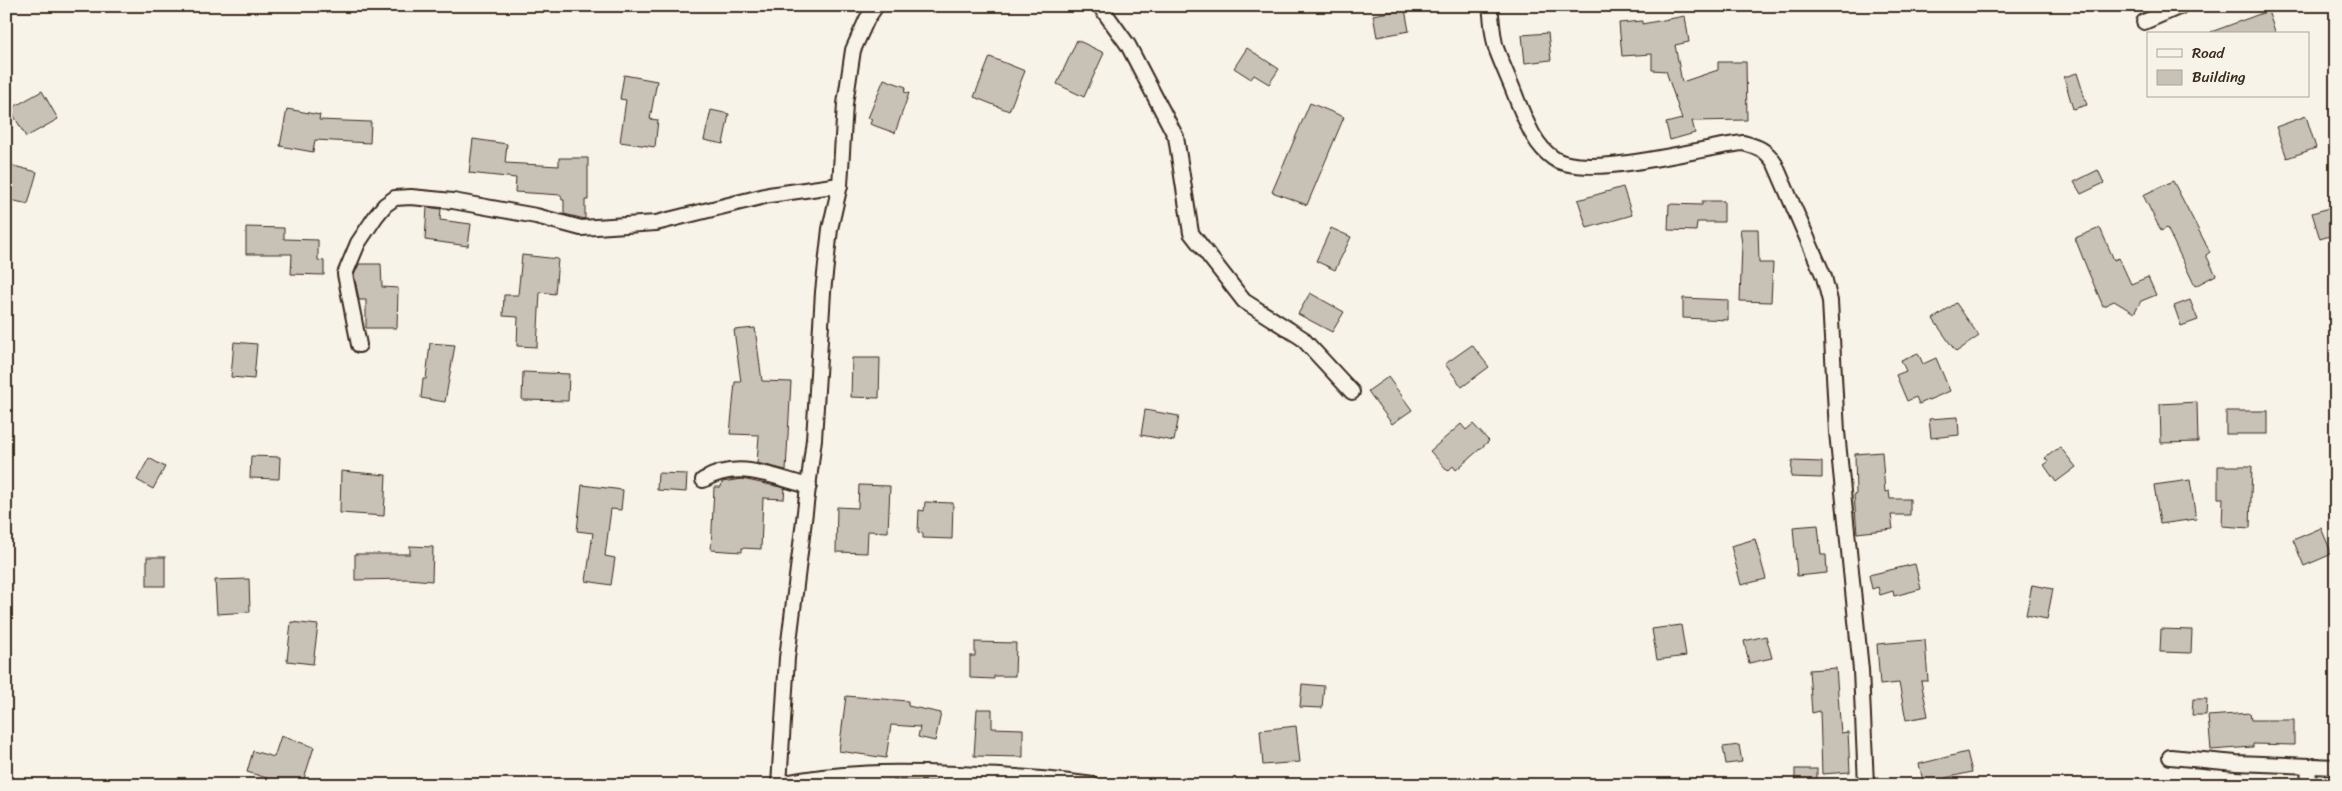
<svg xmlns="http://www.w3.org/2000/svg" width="2342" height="791" viewBox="0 0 2342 791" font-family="Sriracha,sans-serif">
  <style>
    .building { fill: #c8c1b6; stroke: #3b2a1e }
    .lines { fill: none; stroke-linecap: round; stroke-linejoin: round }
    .minor-casing { stroke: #3b2a1e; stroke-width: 18 }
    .minor { stroke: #f7f3e8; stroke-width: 14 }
  </style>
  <rect width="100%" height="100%" fill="#f7f3e8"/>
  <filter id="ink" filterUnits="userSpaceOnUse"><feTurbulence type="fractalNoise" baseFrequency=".02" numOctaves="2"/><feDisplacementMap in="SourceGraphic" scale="10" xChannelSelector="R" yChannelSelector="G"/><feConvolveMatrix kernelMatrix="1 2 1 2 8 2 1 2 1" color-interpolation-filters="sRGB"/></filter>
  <g filter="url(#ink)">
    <g class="building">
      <path d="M1405 9 1409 31 1377 37 1373 15Z"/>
      <path d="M2268 11 2276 34H2211V32Z"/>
      <path d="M1685 16 1689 42 1675 45 1682 82 1718 70V62H1746L1747 120 1692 121 1695 133 1670 140 1666 123 1682 119 1666 71 1652 70V54L1622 56 1619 23 1642 21V24Z"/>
      <path d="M1548 33 1551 60 1525 63 1522 35Z"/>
      <path d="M1077 40 1104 53 1084 97 1057 84Z"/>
      <path d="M1247 48 1279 69 1269 84 1254 75 1251 79 1234 68Z"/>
      <path d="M990 57 1025 71 1009 111 974 97Z"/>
      <path d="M2077 73 2087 105 2073 109 2064 77Z"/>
      <path d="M624 75 657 81 650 119 658 120 655 147 620 142 626 100 620 99Z"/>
      <path d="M884 79 906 87 904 92 909 93 895 133 870 124 872 119 868 118Z"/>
      <path d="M42 91 58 119 26 137 10 109Z"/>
      <path d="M1310 103 1344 117 1307 205 1272 192Z"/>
      <path d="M287 109 320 115 319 120 371 122 370 143 315 140 313 152 280 146Z"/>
      <path d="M711 110 729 114 723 144 704 140Z"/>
      <path d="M2306 116 2316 148 2287 158 2276 127Z"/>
      <path d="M473 139 507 144 505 163 559 166V158H588V200H585V219L564 214V200H562L561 195 515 192 516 178 469 173Z"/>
      <path d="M6 164 37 172 28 204 6 199Z"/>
      <path d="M2098 170 2104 183 2081 194 2074 182Z"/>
      <path d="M2173 181 2210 252 2206 255 2216 275 2195 286 2167 228 2161 231 2143 195Z"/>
      <path d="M1623 187 1632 215 1587 228 1578 200Z"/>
      <path d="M1702 201H1724V222H1697L1696 231 1668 230 1669 204 1702 205Z"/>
      <path d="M427 207 441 209 440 220 471 224 468 246 425 240Z"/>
      <path d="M2329 208 2336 234 2320 239 2312 213Z"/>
      <path d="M246 227 284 228V239L318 240V260L324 261V275L291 274 292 254H246Z"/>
      <path d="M1331 228 1351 237 1335 270 1316 261Z"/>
      <path d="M2100 228 2114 260 2119 258 2131 284 2148 277 2156 295 2141 301 2134 313 2114 301 2103 306 2088 271 2075 238Z"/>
      <path d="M1740 229H1758L1759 263H1773L1771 302 1740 301 1742 244Z"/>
      <path d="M522 255 558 259 555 294 540 292 537 347 517 346 518 317 503 316 504 295H518Z"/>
      <path d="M359 264H381L382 287 398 288 397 328H366V300H359L354 275Z"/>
      <path d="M1310 293 1344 312 1332 332 1298 314Z"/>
      <path d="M1683 298 1728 300V320L1683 318Z"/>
      <path d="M2190 300 2198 320 2181 326 2174 306Z"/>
      <path d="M1956 303 1979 336 1956 352 1933 319Z"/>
      <path d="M755 328 762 381 791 382 786 470 757 463 759 435 730 434 735 382H741L734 330Z"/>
      <path d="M234 342 257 344 254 379 231 377Z"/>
      <path d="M430 343 455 345 445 402 421 398 423 379H426Z"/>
      <path d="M1472 345 1489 367 1462 387 1445 364Z"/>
      <path d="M1918 353 1923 364 1936 358 1950 391 1919 404 1916 397 1907 401 1896 375 1906 371 1901 360Z"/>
      <path d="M852 358H880L879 398 851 397Z"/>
      <path d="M523 372 569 374 568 401 522 400Z"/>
      <path d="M1388 377 1412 410 1392 424 1368 391Z"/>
      <path d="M2197 402 2198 442 2161 443 2160 404Z"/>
      <path d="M1145 410 1179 416 1174 441 1141 435Z"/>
      <rect x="2226" y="411" width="42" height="23"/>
      <path d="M1958 417 1959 435 1931 438 1929 419Z"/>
      <path d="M1461 424 1466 430 1473 424 1489 441 1456 470 1453 466 1448 471 1430 451Z"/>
      <path d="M2060 447 2076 467 2056 482 2044 465 2048 462 2045 458Z"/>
      <path d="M1882 452 1885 492 1889 491 1890 499H1910V515H1891L1893 529 1857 533 1854 495 1856 494 1855 454Z"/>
      <path d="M251 456 280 457 279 479 250 478Z"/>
      <path d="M149 458 165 467 153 489 137 480Z"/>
      <path d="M1792 461 1822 462V478L1791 477Z"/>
      <path d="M2218 466H2252L2250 528 2222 526 2223 498H2218Z"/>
      <path d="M341 471 386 475 384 516 340 513Z"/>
      <path d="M658 473 687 474 686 492 657 490Z"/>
      <path d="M742 479 785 488 784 499 763 498 761 549 742 548V552L711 550 714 487H721L722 482Z"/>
      <path d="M2190 480 2196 519 2160 524 2154 485Z"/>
      <path d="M582 485 623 490 621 510 611 509 605 556 615 558 611 585 586 581 593 533 577 531Z"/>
      <path d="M859 485 890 486 888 532 868 531 867 553 836 552 837 507 858 508Z"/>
      <path d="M925 502 953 503 952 539 923 538V533L918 532 919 510 924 511Z"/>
      <path d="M1818 525 1821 555H1826L1827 573 1797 576 1793 527Z"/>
      <path d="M2321 528 2332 554 2304 566 2293 540Z"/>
      <path d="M1755 539 1766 579 1741 585 1731 546Z"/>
      <path d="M410 546 433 547 432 581 408 579 355 580V554H410Z"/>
      <rect x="147" y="557" width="18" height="29"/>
      <path d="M1915 564 1921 589 1894 596 1893 591 1880 595 1878 587 1872 589 1869 575Z"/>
      <path d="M249 579 250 612 217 614 215 580Z"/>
      <path d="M2032 585 2053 589 2047 619 2026 615Z"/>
      <path d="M291 622 318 625 313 664 287 661Z"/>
      <path d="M1681 625 1686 656 1657 660 1652 629Z"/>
      <path d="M2161 629 2192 630 2191 653 2160 652Z"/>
      <path d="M1766 636 1772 658 1749 663 1744 641Z"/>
      <path d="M1925 640 1928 681H1921L1928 716 1906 720 1899 683 1880 685 1877 644Z"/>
      <path d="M975 642 1016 643 1015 676H994V679L970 678V656H975Z"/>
      <path d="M1836 668 1841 733 1848 732 1850 772 1822 774 1820 711 1812 713 1809 670Z"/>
      <path d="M1302 684 1324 686 1322 708 1300 707Z"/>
      <path d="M846 696 908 701V706L941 713 935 741 918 737 920 727 891 725 886 758 839 751Z"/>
      <path d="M2193 699H2207L2206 715H2192Z"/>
      <path d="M977 709H992V728L1023 729V757L974 756Z"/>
      <path d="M2250 713 2251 720H2294V745L2253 744V747L2211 750 2208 716Z"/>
      <path d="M1296 726 1300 762 1263 765 1260 730Z"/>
      <path d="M281 736 314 747 302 785H265L267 778 247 772 253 751 274 757Z"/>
      <path d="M1739 745 1742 762 1726 764 1723 747Z"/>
      <path d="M1967 752 1972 772 1945 778 1946 781 1924 785 1919 764Z"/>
      <rect x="1795" y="769" width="22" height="14"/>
    </g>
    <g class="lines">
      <defs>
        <g id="minor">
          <path d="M1100 6 1128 45 1176 137 1191 233 1244 301 1302 338 1352 392"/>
          <path d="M1490 6C1492 20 1492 34 1496 48 1502 65 1511 83 1517 100 1526 121 1534 145 1553 158 1586 181 1701 147 1743 143 1758 147 1767 150 1775 164L1824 277 1830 301 1837 432 1861 670 1866 785"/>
          <path d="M2144 22 2181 6"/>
          <path d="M359 345 345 274 358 243 376 216 385 205 395 198 411 197 453 201 536 216 581 228 656 223 769 195 840 185"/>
          <path d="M703 480C739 459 772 477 809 486"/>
          <path d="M2170 757 2236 763 2336 767"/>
          <path d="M779 784C838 771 898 772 957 774 1002 776 1048 778 1093 785"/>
          <path d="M779 785 787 658 814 439 823 292 830 229 840 185 845 104 853 50 867 19 876 6"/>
          <path d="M2308 785 2309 766"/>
        </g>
      </defs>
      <use href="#minor" class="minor-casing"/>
      <use href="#minor" class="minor"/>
    </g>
  </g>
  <rect width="2342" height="791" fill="none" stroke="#f7f3e8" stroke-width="25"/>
  <rect x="12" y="12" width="2317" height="766" fill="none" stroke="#3b2a1e" stroke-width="2" filter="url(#ink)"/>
  <rect x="2147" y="32" width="162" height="65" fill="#f7f3e8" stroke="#aca397"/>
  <rect x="2157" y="49" width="25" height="8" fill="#f7f3e8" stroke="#aca397"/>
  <text x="2192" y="58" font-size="15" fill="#3b2a1e">Road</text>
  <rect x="2157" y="70" width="25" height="15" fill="#c8c1b6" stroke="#aca397"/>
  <text x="2192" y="82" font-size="15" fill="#3b2a1e">Building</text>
</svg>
